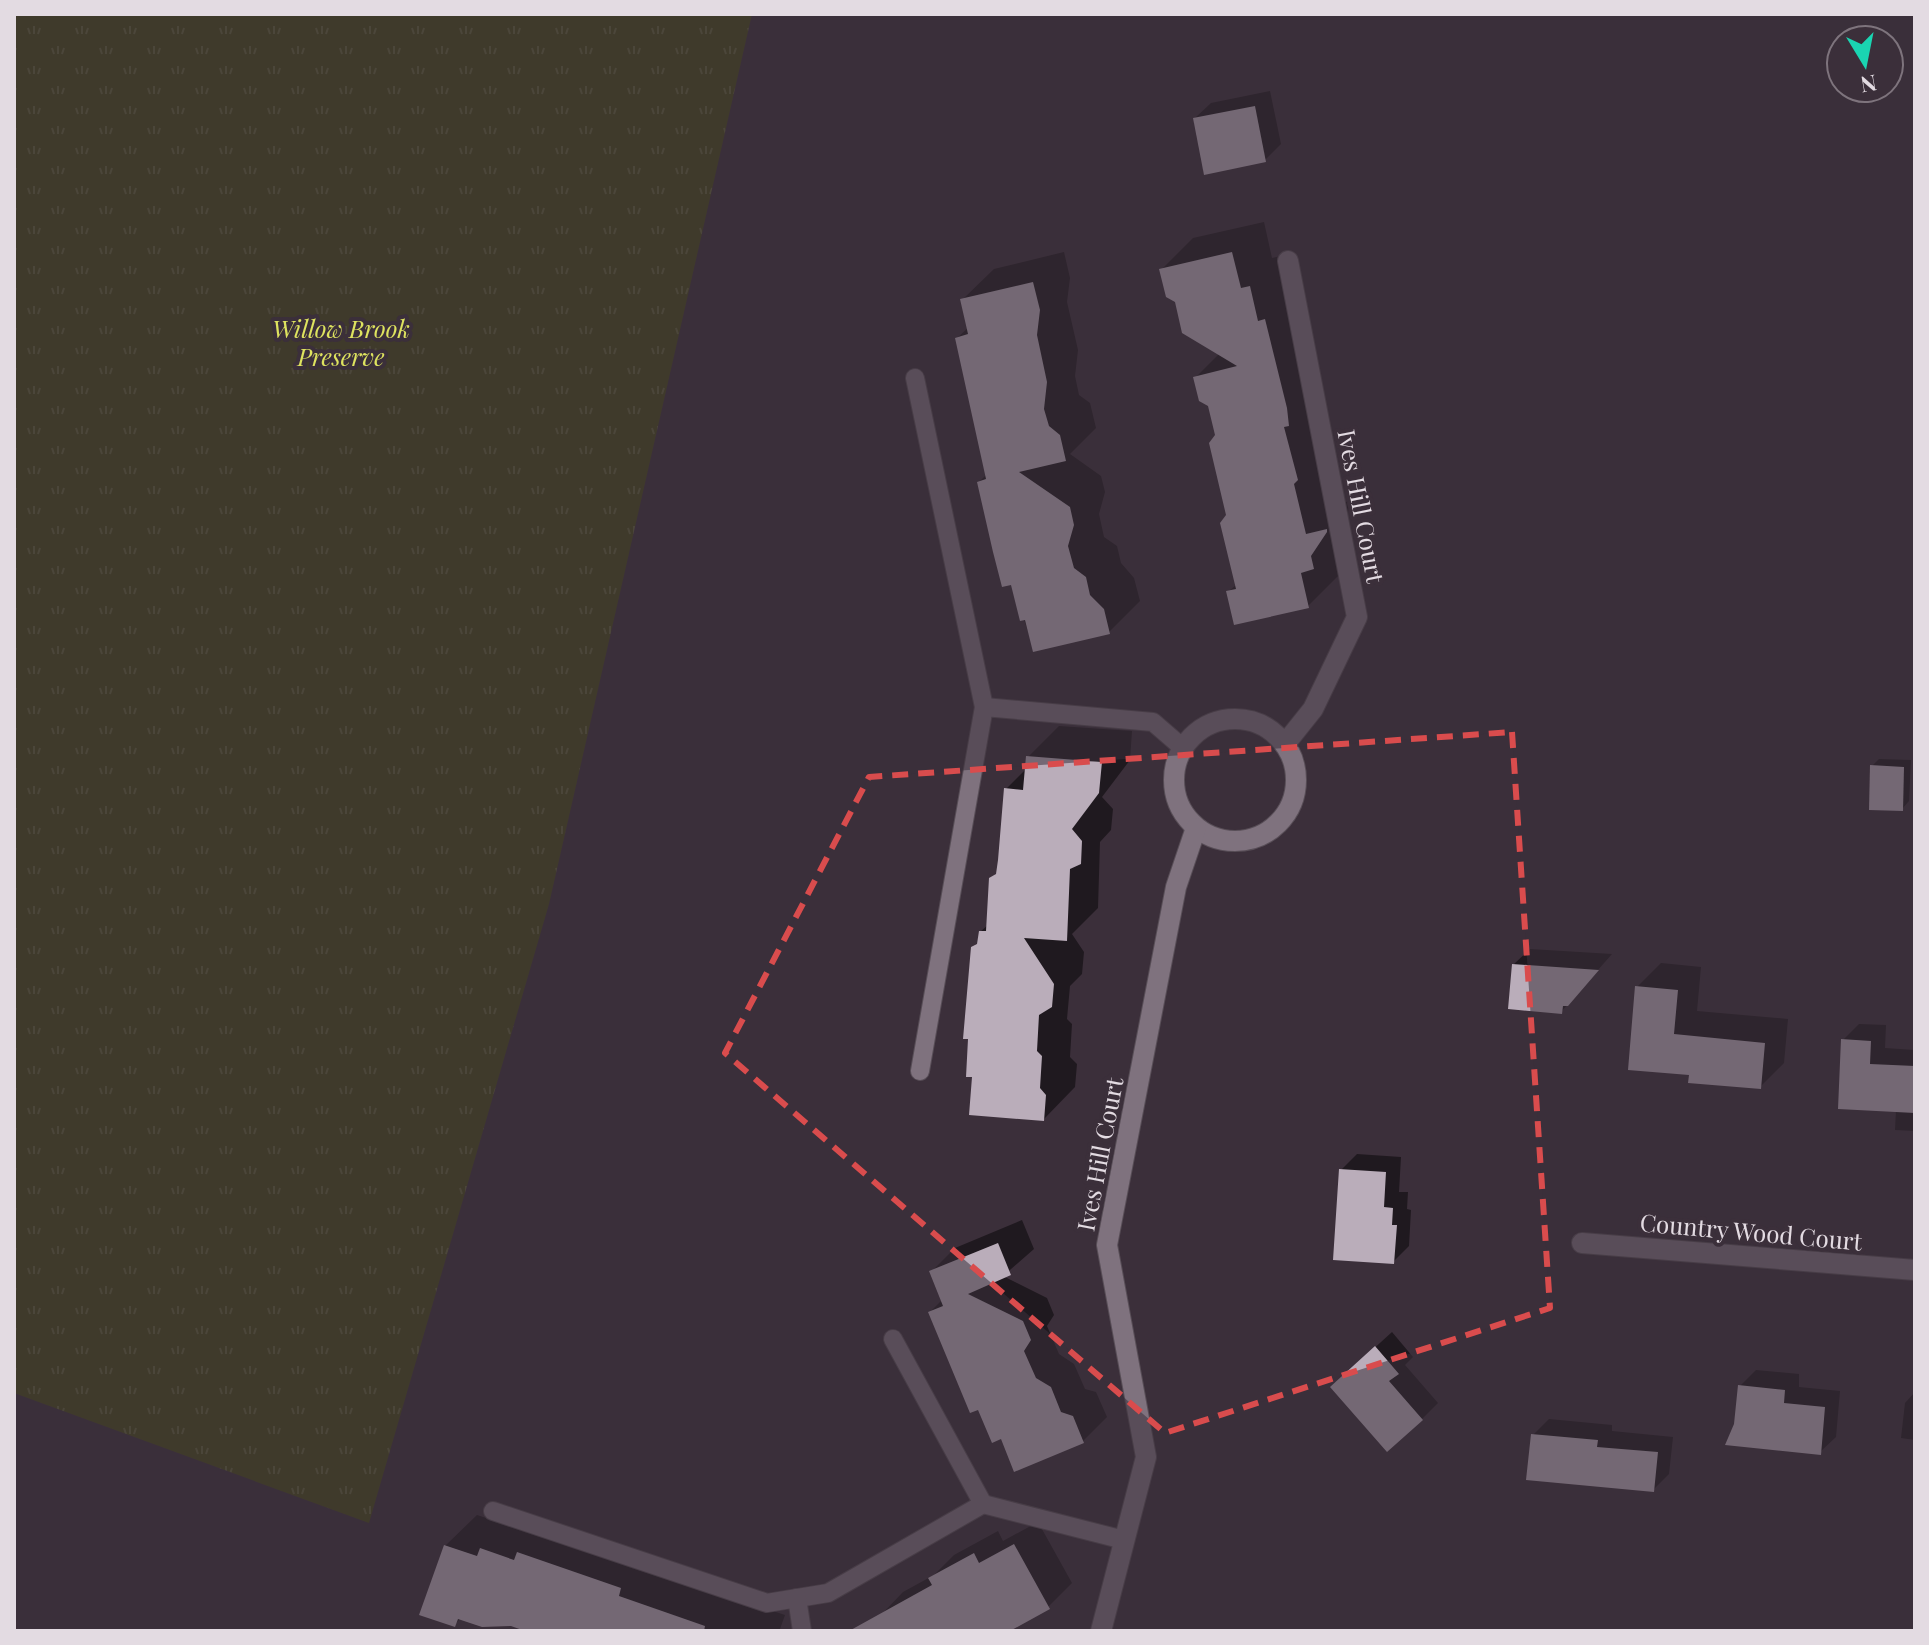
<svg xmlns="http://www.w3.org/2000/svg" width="1929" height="1645" viewBox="0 0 1929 1645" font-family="'Playfair Display',serif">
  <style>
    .park { fill: url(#park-tufts) }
    .shadow { fill: #0007 }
    .building { fill: #baadba }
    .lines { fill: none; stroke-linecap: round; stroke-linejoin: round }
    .service-casing { stroke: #584e57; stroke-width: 20 }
    .minor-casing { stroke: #584e57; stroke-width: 22 }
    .service { stroke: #7f727e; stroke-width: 18 }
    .minor { stroke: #7f727e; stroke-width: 20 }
    .marked { fill: none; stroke: #d94c4d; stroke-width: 6; stroke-dasharray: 16 10; stroke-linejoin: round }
    .labels { text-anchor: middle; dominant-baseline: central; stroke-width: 8; stroke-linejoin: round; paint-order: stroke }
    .park-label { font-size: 24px; font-style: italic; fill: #dee35f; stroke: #3b2f3a }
    .street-label { font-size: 24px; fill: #e3dbe2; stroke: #3b2f3a }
  </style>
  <defs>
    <pattern id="park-tufts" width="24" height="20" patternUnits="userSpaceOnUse" patternTransform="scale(2)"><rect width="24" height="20" fill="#46481a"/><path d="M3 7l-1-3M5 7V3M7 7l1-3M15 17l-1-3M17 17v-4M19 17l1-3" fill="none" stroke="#61623b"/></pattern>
  </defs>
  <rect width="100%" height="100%" fill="#3b2f3a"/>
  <path class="park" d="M14 14H752L549 904 369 1523 14 1393Z"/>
  <g class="shadow">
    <path d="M1270 91 1281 144 1265 160 1195 118 1211 103Z"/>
    <path d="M1264 222 1272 258 1281 256 1337 504 1355 500 1341 523 1344 536 1333 547 1339 575 1308 606 1228 592 1237 584 1217 435 1210 405 1195 378 1220 353 1177 301 1161 270 1193 238Z"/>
    <path d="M1064 252 1070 278 1067 302 1078 350 1075 376 1079 395 1090 403 1096 428 1070 454 1101 476 1105 492 1099 514 1104 537 1117 546 1121 563 1134 578 1140 601 1109 632 1034 650 979 482 987 474 957 338 969 327 962 300 994 269Z"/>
    <path d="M1059 726 1132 731 1130 760 1102 797 1113 809 1111 830 1100 842 1098 908 1072 934 1084 952 1082 974 1070 986 1067 1019 1072 1024 1070 1057 1077 1064 1075 1087 1044 1119 980 942V932L989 924 991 879 998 872 1006 789 1027 768 1028 757Z"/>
    <path d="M1879 759 1911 760 1909 801 1902 809 1872 766Z"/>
    <path d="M1530 949 1612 954 1561 1012 1514 964Z"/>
    <path d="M1661 963 1701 967 1697 1011 1788 1019 1784 1063 1760 1087 1691 1073 1637 987Z"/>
    <path d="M1859 1024 1886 1025 1885 1048 1915 1050V1131L1895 1130 1896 1110 1843 1040Z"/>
    <path d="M1357 1154 1401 1157 1399 1192H1408L1407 1209 1411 1210 1409 1246 1393 1262 1341 1170Z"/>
    <path d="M1022 1220 1034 1249 1003 1276 1047 1298 1054 1315 1047 1326 1059 1354 1074 1364 1085 1389 1096 1392 1107 1417 1083 1441 1002 1437 930 1312 943 1299 931 1272 955 1248Z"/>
    <path d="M1392 1332 1413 1357 1405 1365 1438 1403 1422 1419 1348 1372Z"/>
    <path d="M1756 1370 1799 1374V1387L1840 1391 1836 1437 1820 1452 1736 1425 1740 1386Z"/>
    <path d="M1915 1392V1440L1901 1438 1905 1403Z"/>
    <path d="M1549 1419 1612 1425V1431L1673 1437 1669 1474 1653 1490 1533 1435Z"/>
    <path d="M477 1515 785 1615 780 1629 786 1631H528L526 1624 461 1618 454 1625 445 1546Z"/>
    <path d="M1038 1522 1072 1583 1048 1607 1005 1631H872L880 1616 903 1592 934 1575 954 1555 998 1531 1003 1541Z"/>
  </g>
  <g class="building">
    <path d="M1255 106 1266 162 1204 175 1193 118Z"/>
    <path d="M1232 252 1241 288 1250 286 1258 321 1265 319 1287 408 1289 426 1284 427 1298 480 1294 484 1306 534 1327 529V532L1311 556 1314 569 1301 573 1309 608 1234 625 1226 591 1236 589 1220 523 1226 515 1209 443 1215 435 1208 406 1199 401 1193 377 1237 366 1182 333 1175 302 1166 297 1159 269Z"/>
    <path d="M1033 282 1040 310 1037 335 1047 382 1044 409 1049 426 1060 435 1066 461 1019 472 1070 507 1074 525 1068 546 1074 568 1086 577 1090 595 1104 609 1110 634 1033 652 1025 620 1020 621 1011 585 1002 587 993 552 977 482 986 479 955 338 968 334 960 299Z"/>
    <path d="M1026 756 1102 762 1099 793 1072 829 1082 841 1081 864 1070 869 1067 941 1024 938 1054 984 1052 1007 1039 1015 1037 1051 1042 1056 1040 1088 1046 1095 1044 1121 969 1115 972 1077H966L968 1039H963L971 947 977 944 979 931H986L989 878 996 874 998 860 1004 788 1023 790Z"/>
    <path d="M1870 765 1904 767 1903 811 1869 810Z"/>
    <path d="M1512 964 1599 970 1568 1006H1563L1562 1014 1508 1009Z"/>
    <path d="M1635 986 1678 990 1674 1034 1765 1043 1761 1089 1688 1083 1689 1075 1628 1070Z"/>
    <path d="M1841 1039 1871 1041 1870 1064 1915 1066V1113L1838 1109Z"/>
    <path d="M1339 1169 1386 1172 1384 1207 1393 1208 1392 1225H1397L1394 1264 1333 1260Z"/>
    <path d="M998 1243 1011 1275 968 1294 1023 1321 1031 1340 1024 1351 1036 1378 1051 1387 1061 1412 1073 1416 1084 1443 1014 1472 1001 1439 992 1443 978 1410 970 1413 928 1312 943 1306 929 1271Z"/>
    <path d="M1375 1346 1399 1374 1389 1381 1423 1420 1387 1452 1330 1387Z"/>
    <path d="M1738 1385 1785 1390 1784 1403 1825 1407 1821 1455 1725 1445 1734 1424Z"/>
    <path d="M1531 1434 1598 1440 1597 1447 1658 1452 1654 1492 1526 1480Z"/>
    <path d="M1014 1544 1050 1609 1010 1631H849L932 1585 928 1578 974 1553 979 1563Z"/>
    <path d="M444 1545 477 1556 480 1548 514 1560 517 1552 621 1588 619 1596 705 1626 704 1631H525L511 1626 482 1627 458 1619 455 1627 419 1615Z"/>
  </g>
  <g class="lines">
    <defs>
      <g id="service">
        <path d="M915 378 984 707"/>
        <path d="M920 1071 984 707 1153 722 1183 748"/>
        <path d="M893 1339 983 1504"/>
        <path d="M493 1511 767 1603 828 1593 983 1504 1124 1540"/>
        <path d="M797 1598 802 1631"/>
      </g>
      <g id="minor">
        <circle cx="1235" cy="780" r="61"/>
        <path d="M1285 744 1313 709 1357 617 1288 261"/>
        <path d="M1582 1243 1915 1270"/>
        <path d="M1101 1631 1146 1457 1107 1245 1176 887 1196 828"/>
      </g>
    </defs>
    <use href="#service" class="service-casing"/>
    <use href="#minor" class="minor-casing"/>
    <use href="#service" class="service"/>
    <use href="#minor" class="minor"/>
  </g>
  <path d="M0 0H1929V1645H0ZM1512 732 1550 1308 1165 1433 725 1053 869 777Z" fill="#3b2f3a" fill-opacity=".55" fill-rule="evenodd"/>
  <path class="marked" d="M1512 732 1550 1308 1165 1433 725 1053 869 777Z"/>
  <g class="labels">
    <g class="park-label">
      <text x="341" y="328">Willow Brook<tspan x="341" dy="28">Preserve</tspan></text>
    </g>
    <g class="street-label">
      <text transform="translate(1362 506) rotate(79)">Ives Hill Court</text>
      <text transform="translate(1099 1154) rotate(-79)">Ives Hill Court</text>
      <text transform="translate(1751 1231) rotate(5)">Country Wood Court</text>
    </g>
  </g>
  <rect width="1929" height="1645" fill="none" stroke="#e3dbe2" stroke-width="32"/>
  <g transform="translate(1865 64) rotate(170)"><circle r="38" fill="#3b2f3a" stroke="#7e747d" stroke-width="2"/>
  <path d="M0-6L14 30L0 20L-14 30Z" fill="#1ad5b2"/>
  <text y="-12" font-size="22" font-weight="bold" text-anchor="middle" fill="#e3dbe2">N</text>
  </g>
</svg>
